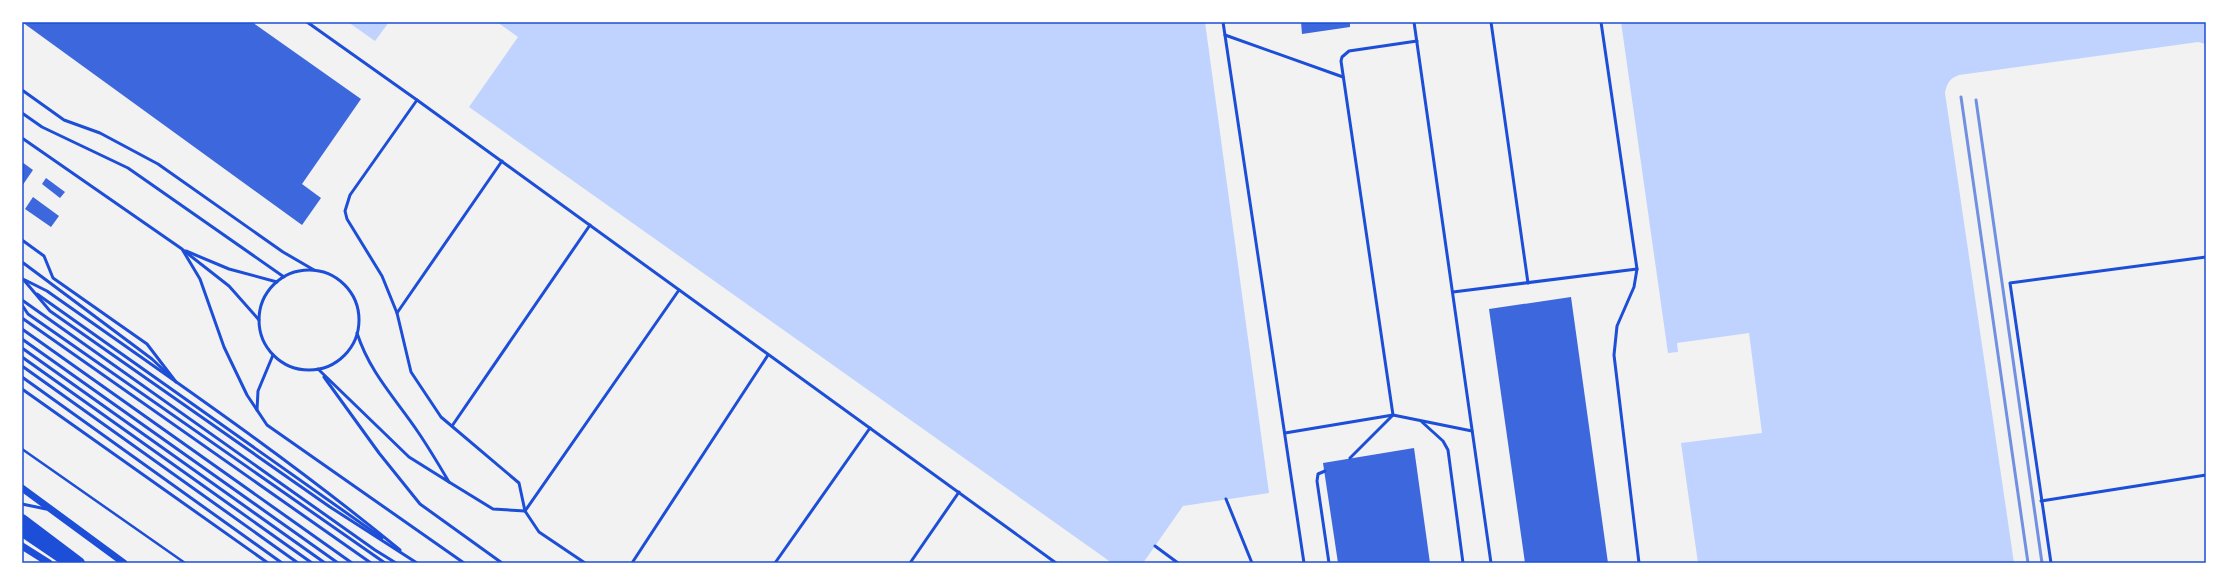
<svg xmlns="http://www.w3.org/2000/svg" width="2228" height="585" viewBox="0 0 2228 585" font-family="Signika,sans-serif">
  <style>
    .water { fill: #bfd3fe }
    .building { fill: #3d67dc }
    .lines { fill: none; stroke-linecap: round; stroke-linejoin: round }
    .path { stroke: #1d4ed8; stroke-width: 2.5 }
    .service { stroke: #1d4ed8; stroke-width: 3 }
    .tertiary { stroke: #1d4ed8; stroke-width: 7 }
    .trunk { stroke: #1d4ed8; stroke-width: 11 }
    .motorway { stroke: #1d4ed8; stroke-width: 12 }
    .rail { stroke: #7290e2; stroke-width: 3 }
    .neatline { fill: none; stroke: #1d4ed8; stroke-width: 1.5 }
  </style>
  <rect width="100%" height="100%" fill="#f2f2f2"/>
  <g class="water">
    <path d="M348 22H389L375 41Z"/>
    <path d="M497 22H1205L1269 493 1183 506 1143 563H1112L469 107 518 37Z"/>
    <path d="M1621 22H2206V44L2198 42 2191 43 1959 75C1949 79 1947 83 1945 93L2014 563H1698L1681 443 1762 433 1749 333 1677 343 1678 352 1668 353Z"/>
  </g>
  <g class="building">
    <path d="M22 22H252L361 99 302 184 321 198 302 225Z"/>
    <path d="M1301 22H1350V27L1302 34Z"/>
    <path d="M22 162 33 170 22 186Z"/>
    <path d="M46 178 65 192 60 198 42 184Z"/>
    <path d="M33 197 59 216 51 227 25 209Z"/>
    <path d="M1571 297 1608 563H1525L1489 309Z"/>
    <path d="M1414 448 1430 563H1338L1323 463Z"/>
  </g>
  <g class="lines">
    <path class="path" d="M22 449 185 563"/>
    <g class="service">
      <path d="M307 22 417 100 350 195 345 211 347 219 382 276 397 313 411 372 441 417 519 483 525 511"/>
      <path d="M1223 22 1304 563"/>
      <path d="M1414 22 1491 563"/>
      <path d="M1491 22 1528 283"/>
      <path d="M1601 22 1637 269 1634 287 1617 326 1614 355 1639 563"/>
      <path d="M1225 35 1343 77"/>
      <path d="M22 90 64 120 100 133 158 164 283 252 314 270"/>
      <path d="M417 100 1056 563"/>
      <path d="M22 113 42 127 128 168 284 277"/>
      <path d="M22 138 182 249 200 279 224 347 247 395 267 425 464 563"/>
      <path d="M22 240 44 256 53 278 147 344 176 382"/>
      <path d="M183 250 229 286 259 320"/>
      <path d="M186 251 229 269 277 282"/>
      <path d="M22 262 152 359 171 377"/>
      <circle cx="309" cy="320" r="50"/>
      <path d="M23 279 50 311 330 507 417 563"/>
      <path d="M25 280 47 291C166 375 287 457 400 550"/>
      <path d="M1453 292 1637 269"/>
      <path d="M37 294 382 538"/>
      <path d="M22 300 375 550 396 563"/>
      <path d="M22 305 28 314 385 563"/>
      <path d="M397 313 502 161"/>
      <path d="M22 318 371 563"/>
      <path d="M22 329 352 563"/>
      <path d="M22 339 338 563"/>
      <path d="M22 348 325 563"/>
      <path d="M22 357 312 563"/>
      <path d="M22 366 298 563"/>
      <path d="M318 369 409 457 449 482C439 465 429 448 418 432 395 398 370 373 357 333"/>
      <path d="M22 377 282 563"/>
      <path d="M324 377 379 453 420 504 502 563"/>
      <path d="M22 389 268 563"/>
      <path d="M257 410 258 391 273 355"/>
      <path d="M1422 422 1443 441 1448 450 1463 563"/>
      <path d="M452 426 590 225"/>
      <path d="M1285 433 1393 415 1472 431"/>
      <path d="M1350 458 1393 415 1341 61 1342 57 1349 51 1417 41"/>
      <path d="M1325 471 1318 474 1317 481 1329 563"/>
      <path d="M449 482 493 509 525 511 539 532 585 563"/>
      <path d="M1226 499 1252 563"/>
      <path d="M2041 501 2206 475"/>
      <path d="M22 504 46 509"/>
      <path d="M525 511 679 290"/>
      <path d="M1155 546 1178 563"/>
      <path d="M632 563 768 355"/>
      <path d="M775 563 870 428"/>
      <path d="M910 563 959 492"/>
      <path d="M2051 563 2010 283 2206 257"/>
    </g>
    <g class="tertiary">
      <path d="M22 488 124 563"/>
      <path d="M22 546 49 563"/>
    </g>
    <path class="trunk" d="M22 531 69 563"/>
    <path class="motorway" d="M22 520 79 563"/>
    <g class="rail">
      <path d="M1961 97 2028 563"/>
      <path d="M1976 100 2042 563"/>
    </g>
  </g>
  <rect width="2228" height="585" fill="none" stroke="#ffffff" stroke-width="46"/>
  <rect x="23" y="23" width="2182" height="539" class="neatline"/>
</svg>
